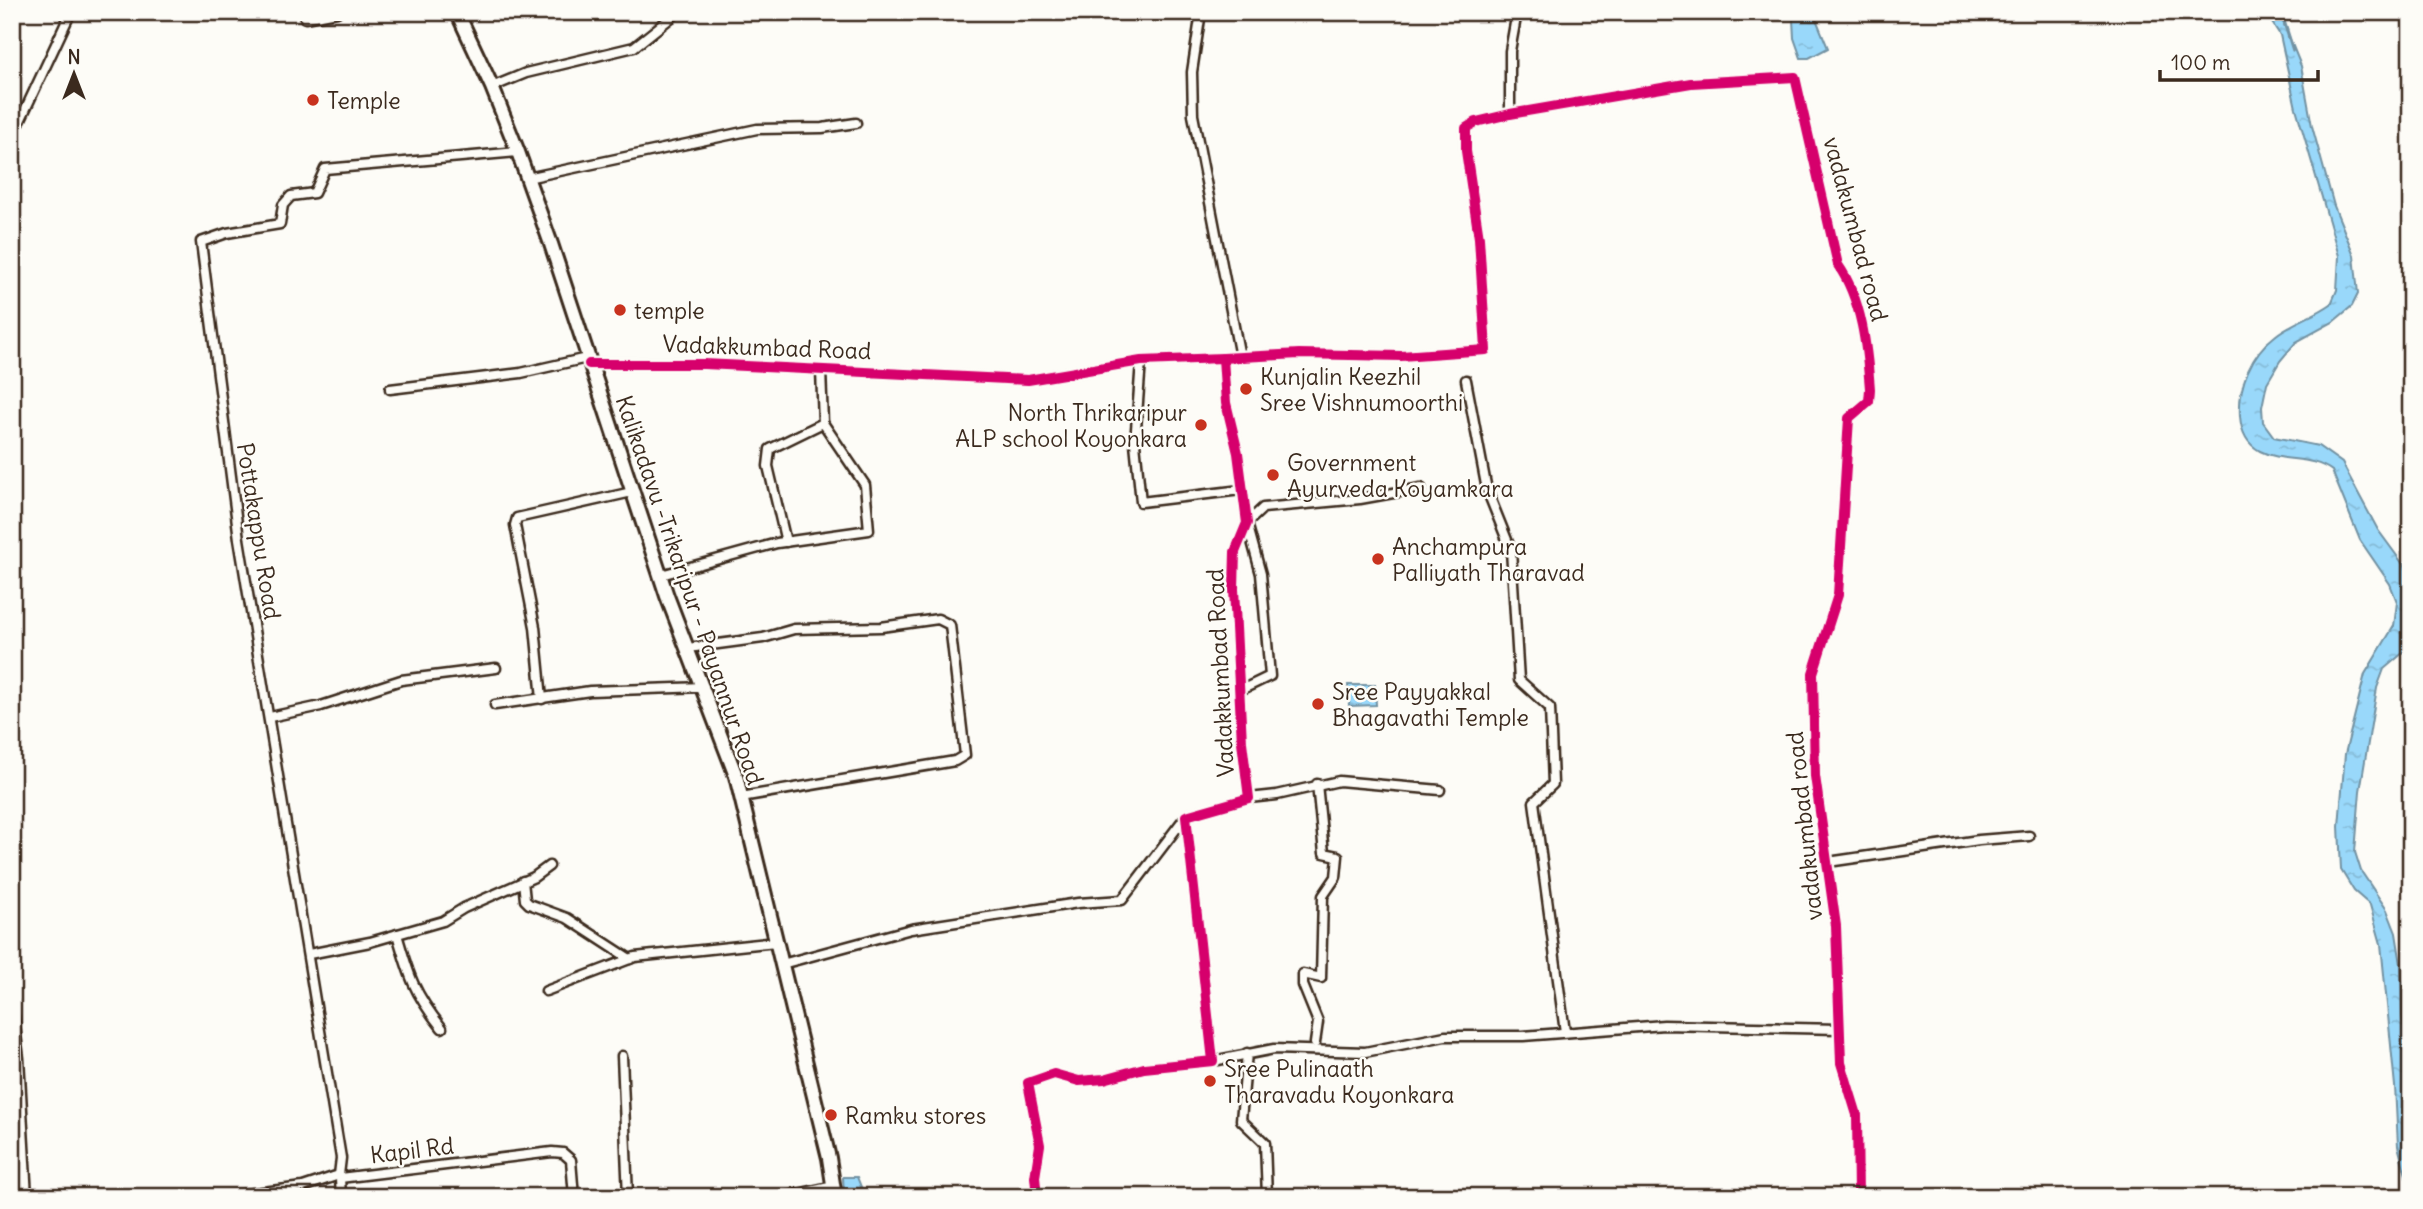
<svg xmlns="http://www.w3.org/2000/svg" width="2423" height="1209" viewBox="0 0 2423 1209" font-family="Delius,sans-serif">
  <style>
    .water { fill: url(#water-ripples); stroke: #7392a2; stroke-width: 2 }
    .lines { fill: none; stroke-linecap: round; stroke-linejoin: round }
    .stream { stroke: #7392a2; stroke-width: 3.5 }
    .street-casing { stroke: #3b2a1e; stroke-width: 13 }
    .secondary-casing { stroke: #3b2a1e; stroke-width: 18 }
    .street { stroke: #fdfcf7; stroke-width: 8 }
    .secondary { stroke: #fdfcf7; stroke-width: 12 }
    .cycleway-casing { stroke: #fdfcf7; stroke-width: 15 }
    .cycleway { stroke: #d6006c; stroke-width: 10 }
    .poi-dot { fill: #c8321e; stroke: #fdfcf7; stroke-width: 2.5 }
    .labels { text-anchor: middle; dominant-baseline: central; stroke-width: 5; stroke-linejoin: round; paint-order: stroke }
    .poi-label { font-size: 23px; fill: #3b2a1e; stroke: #fdfcf7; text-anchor: start }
    .street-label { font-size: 23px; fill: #3b2a1e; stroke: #fdfcf7 }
  </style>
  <defs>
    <pattern id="water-ripples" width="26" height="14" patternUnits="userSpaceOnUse" patternTransform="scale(1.75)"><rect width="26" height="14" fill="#99d8fa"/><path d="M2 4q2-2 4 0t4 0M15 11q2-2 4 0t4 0" fill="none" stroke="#85bad6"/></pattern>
  </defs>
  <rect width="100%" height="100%" fill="#fdfcf7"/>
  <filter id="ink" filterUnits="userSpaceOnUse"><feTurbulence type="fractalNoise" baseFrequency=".0143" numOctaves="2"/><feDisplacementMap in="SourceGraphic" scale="14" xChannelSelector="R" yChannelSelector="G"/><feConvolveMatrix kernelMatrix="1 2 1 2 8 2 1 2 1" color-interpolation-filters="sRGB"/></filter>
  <g filter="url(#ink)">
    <g class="water">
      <path d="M2265 12H2279L2301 66 2312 126 2334 206 2354 255 2358 294 2352 306 2333 322 2296 342 2280 361 2267 383 2262 407 2263 422 2274 437 2318 446 2342 463 2378 530 2411 575V646L2384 669 2377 688 2360 791 2355 852 2361 871 2387 910 2396 933 2401 964 2402 1016 2411 1066V1193L2398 1146 2395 1086 2381 944 2370 905 2354 891 2341 870 2339 826 2345 754 2365 674 2394 626 2397 602 2390 584 2360 540 2332 471C2311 455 2283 463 2260 451 2247 444 2241 431 2240 416 2238 386 2251 354 2275 336 2292 322 2313 317 2331 304L2337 290 2339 256 2296 108 2280 35Z"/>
      <path d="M1814 14 1828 48 1809 58H1801L1794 38 1793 19Z"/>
      <path d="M1348 685H1375L1376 705 1349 706Z"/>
      <path d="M843 1177H857L865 1197H844Z"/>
    </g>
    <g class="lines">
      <path class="stream" d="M2281 12 2293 50"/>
      <defs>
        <g id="street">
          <path d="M1201 12 1192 72 1193 115 1240 357"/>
          <path d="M305 18 337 12"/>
          <path d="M492 87 526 73 634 47 678 12"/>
          <path d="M1510 114V51L1517 12"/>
          <path d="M12 138 71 12"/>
          <path d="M527 178 757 129 822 128 856 123"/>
          <path d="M1223 358 1299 354 1401 356 1486 350 1479 238 1466 151V128L1476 122 1510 114 1691 83 1795 77 1838 265C1862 299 1867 349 1870 389L1869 401 1849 418 1838 595 1813 673 1815 776 1836 926 1841 1063 1857 1115 1858 1197"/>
          <path d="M1141 361 1135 443 1141 502 1241 490"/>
          <path d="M589 364H704L1028 380 1141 361 1223 358 1226 403 1238 453 1247 523 1235 552 1234 589 1242 742 1249 798 1186 816 1213 1061 1144 1068 1104 1079 1079 1081 1054 1074 1028 1083 1040 1145 1035 1177 1037 1197"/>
          <path d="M1466 380 1487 490 1511 550 1519 680 1550 708 1553 784 1534 802 1565 1032"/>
          <path d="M390 389 521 373 587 358"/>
          <path d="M786 542 768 466 770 449 823 423 821 370"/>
          <path d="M661 575 777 543 869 530 865 485 823 423"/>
          <path d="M688 648 763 638 794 629 881 627 938 619 950 625 965 755 955 761 741 797"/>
          <path d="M1241 690 1270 676 1261 574 1247 523 1263 508 1360 499 1421 488"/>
          <path d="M542 699 535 627 515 525 517 518 632 492"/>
          <path d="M495 705 590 691 704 687"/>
          <path d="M270 717 321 706 401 680 496 668"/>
          <path d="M1249 798 1277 795 1339 781 1440 790"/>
          <path d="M1828 862 1979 840 2029 836"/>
          <path d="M523 881 525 900 529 904 567 918 630 959"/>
          <path d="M397 934C409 976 414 993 442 1028"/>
          <path d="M309 954 370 942 443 921 464 908 534 877 549 866"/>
          <path d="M782 964 911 929 1078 903 1122 900 1186 816"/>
          <path d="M546 991 635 957 776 942"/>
          <path d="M12 1001 19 1058 27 1197"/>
          <path d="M1315 1043 1318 1022 1303 985V974L1321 978 1323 896 1336 877 1338 856 1324 853 1317 784"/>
          <path d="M1247 1053 1241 1120 1265 1143 1267 1197"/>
          <path d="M622 1056 628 1197"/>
          <path d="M1213 1061 1274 1049 1365 1052 1445 1036H1523L1664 1025 1839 1029"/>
          <path d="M339 1175 341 1158 239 539 201 242 227 233 280 224 283 205 291 196 314 193 325 169 518 152"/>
          <path d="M340 1178 341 1197"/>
          <path d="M222 1197 303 1187 339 1175 340 1178 552 1152 563 1153 571 1160 574 1197"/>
          <path d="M783 1197 834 1186"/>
        </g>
        <path id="secondary" d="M457 12 492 87 518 152 551 244 667 596 736 776 829 1158 835 1197"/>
      </defs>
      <use href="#street" class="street-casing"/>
      <use href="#secondary" class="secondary-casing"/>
      <use href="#street" class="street"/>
      <use href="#secondary" class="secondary"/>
      <defs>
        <g id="cycleway">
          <path d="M1223 358 1299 354 1401 356 1486 350 1479 238 1466 151V128L1476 122 1510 114 1691 83 1795 77 1838 265C1862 299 1867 349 1870 389L1869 401 1849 418 1838 595 1813 673 1815 776 1836 926 1841 1063 1857 1115 1858 1197"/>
          <path d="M589 364H704L1028 380 1141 361 1223 358 1226 403 1238 453 1247 523 1235 552 1234 589 1242 742 1249 798 1186 816 1213 1061 1144 1068 1104 1079 1079 1081 1054 1074 1028 1083 1040 1145 1035 1177 1037 1197"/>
        </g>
      </defs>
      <use href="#cycleway" class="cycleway-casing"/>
      <use href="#cycleway" class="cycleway"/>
    </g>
  </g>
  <g class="poi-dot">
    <circle cx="313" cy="100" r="7"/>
    <circle cx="620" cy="310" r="7"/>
    <circle cx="1246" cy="389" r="7"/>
    <circle cx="1201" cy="425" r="7"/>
    <circle cx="1273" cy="475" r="7"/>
    <circle cx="1378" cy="559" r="7"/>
    <circle cx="1318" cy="704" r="7"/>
    <circle cx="1210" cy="1081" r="7"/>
    <circle cx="831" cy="1115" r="7"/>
  </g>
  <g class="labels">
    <g class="poi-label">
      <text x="327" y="100">Temple</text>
      <text x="634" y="310">temple</text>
      <text x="1260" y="376">Kunjalin Keezhil<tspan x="1260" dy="26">Sree Vishnumoorthi</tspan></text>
      <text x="1187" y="412" text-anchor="end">North Thrikaripur<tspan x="1187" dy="26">ALP school Koyonkara</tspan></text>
      <text x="1287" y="462">Government<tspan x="1287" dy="26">Ayurveda Koyamkara</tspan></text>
      <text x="1392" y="546">Anchampura<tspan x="1392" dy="26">Palliyath Tharavad</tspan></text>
      <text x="1332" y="691">Sree Payyakkal<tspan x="1332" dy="26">Bhagavathi Temple</tspan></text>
      <text x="1224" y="1068">Sree Pulinaath<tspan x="1224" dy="26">Tharavadu Koyonkara</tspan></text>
      <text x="845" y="1115">Ramku stores</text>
    </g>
    <g class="street-label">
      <text transform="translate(1856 229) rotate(75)">vadakumbad road</text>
      <text transform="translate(767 347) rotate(2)">Vadakkumbad Road</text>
      <text transform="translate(259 531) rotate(81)">Pottakappu Road</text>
      <text transform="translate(690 590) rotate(71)">Kalikadavu -Trikaripur - Payannur Road</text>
      <text transform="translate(1220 673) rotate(-93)">Vadakkumbad Road</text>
      <text transform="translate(1804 826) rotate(-96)">vadakumbad road</text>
      <text transform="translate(412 1150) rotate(-7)">Kapil Rd</text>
    </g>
  </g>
  <rect width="2423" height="1209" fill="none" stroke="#fdfcf7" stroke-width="42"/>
  <rect x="21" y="21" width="2381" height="1167" fill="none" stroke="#3b2a1e" stroke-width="2.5" filter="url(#ink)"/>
  <g transform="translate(74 74)" stroke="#fdfcf7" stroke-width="5" paint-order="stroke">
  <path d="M0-5L12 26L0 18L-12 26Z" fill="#3b2a1e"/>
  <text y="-10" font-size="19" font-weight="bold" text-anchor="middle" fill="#3b2a1e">N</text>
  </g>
  <path d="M2160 70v10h158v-10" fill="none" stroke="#3b2a1e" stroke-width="3.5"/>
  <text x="2171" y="70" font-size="21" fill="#3b2a1e" stroke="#fdfcf7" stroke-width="5" paint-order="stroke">100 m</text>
</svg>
